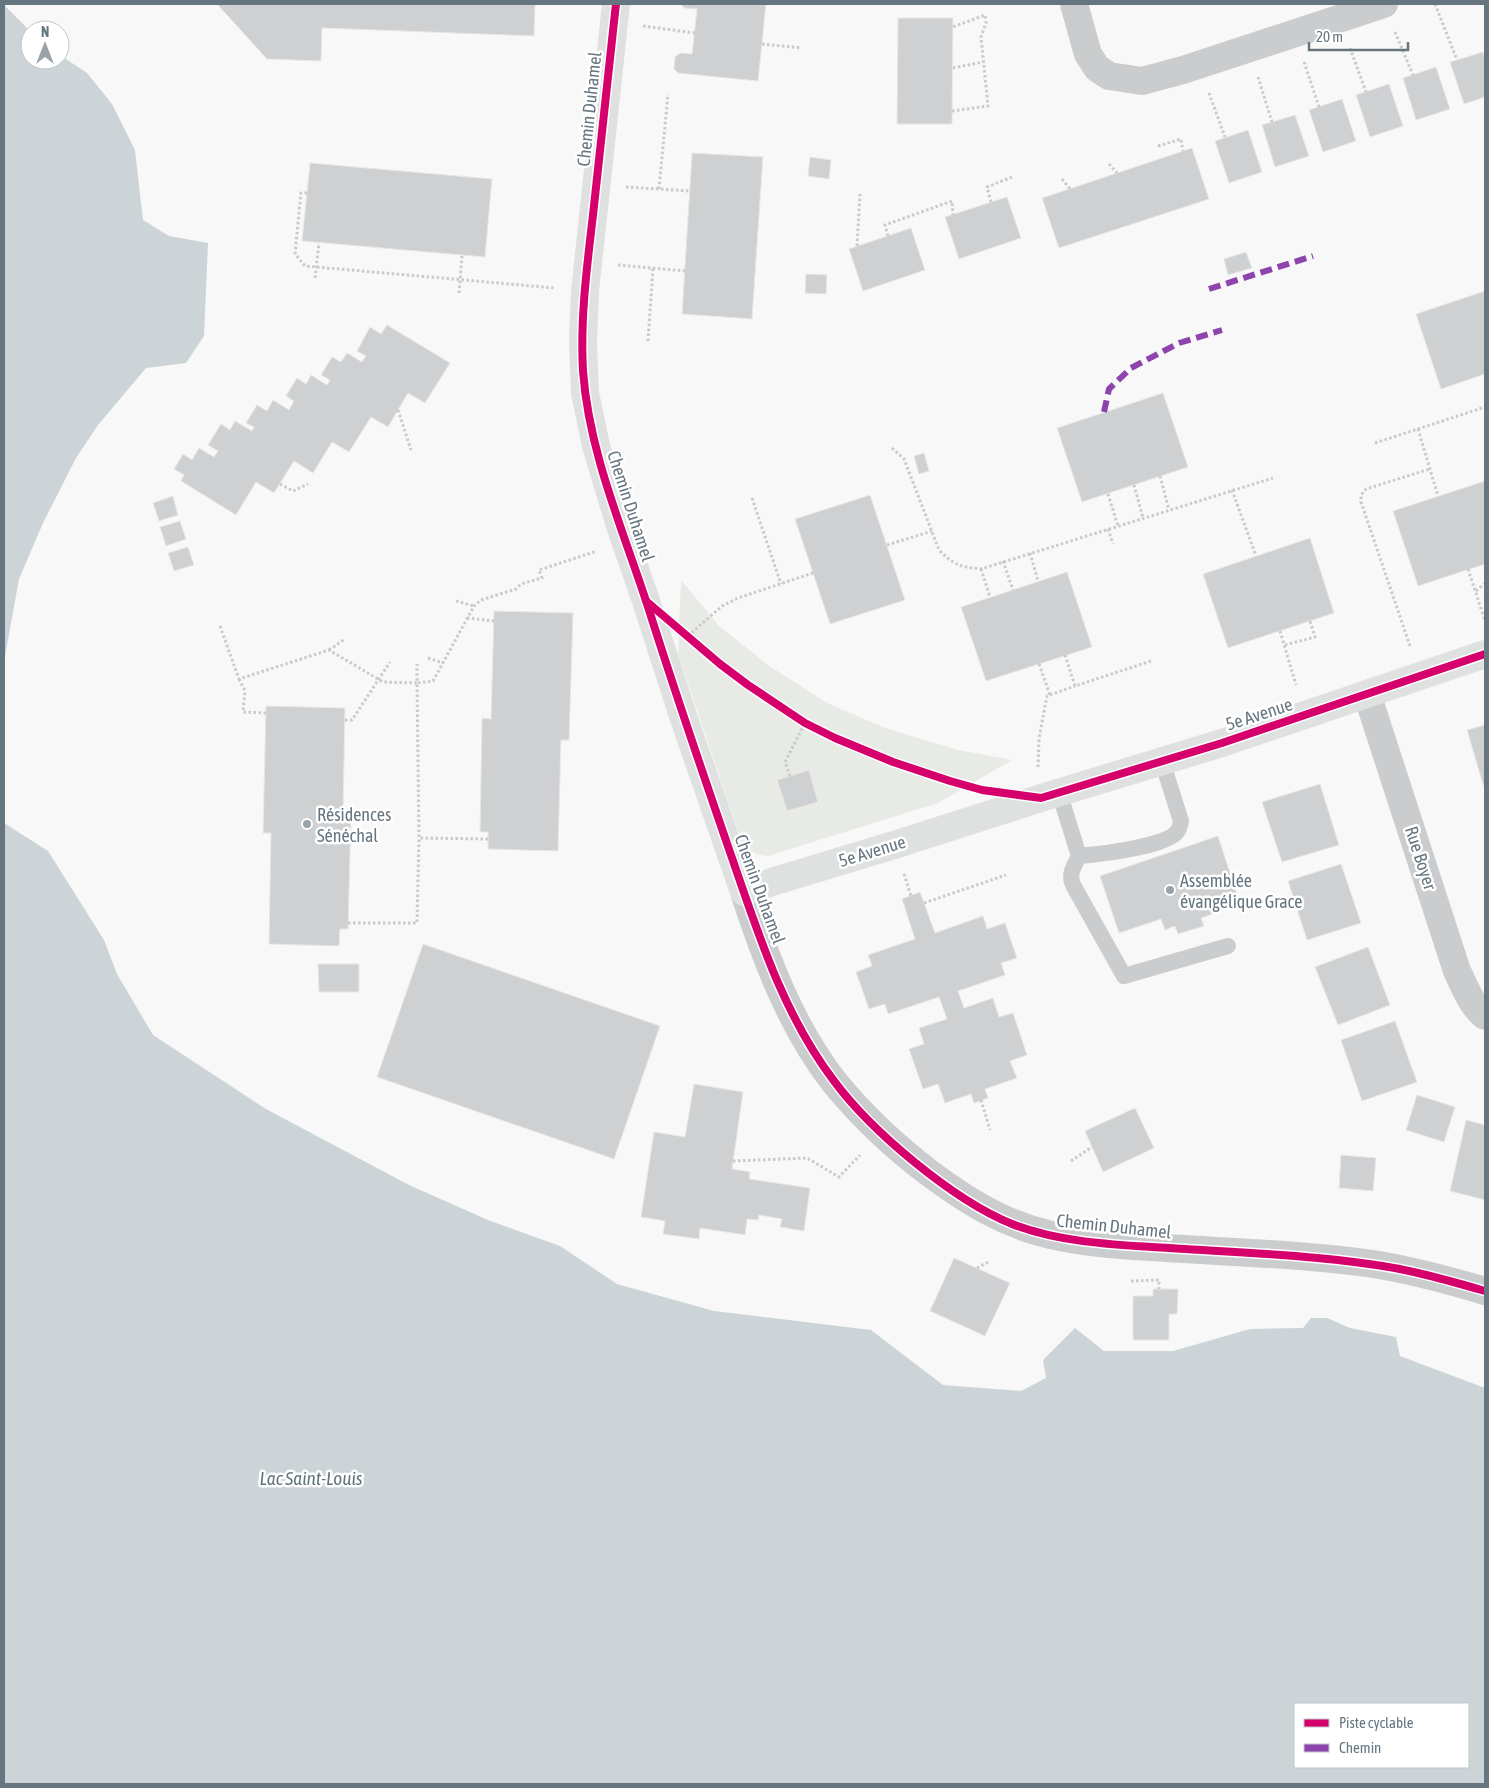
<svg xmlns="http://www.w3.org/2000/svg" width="1489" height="1788" viewBox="0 0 1489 1788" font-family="'Asap Condensed',sans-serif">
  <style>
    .green { fill: #e8eae6 }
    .water { fill: #cdd4d7; fill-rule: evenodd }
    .building { fill: #cfd0d1; stroke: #e8e8e8 }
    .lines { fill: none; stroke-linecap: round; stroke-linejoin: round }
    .path { stroke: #c8cacb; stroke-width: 3; stroke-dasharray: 2.5 2.5; stroke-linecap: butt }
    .lane { stroke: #cbcccd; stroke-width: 16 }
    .street { stroke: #cbcccd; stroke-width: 28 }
    .secondary { stroke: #dfe0e0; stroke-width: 28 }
    .quiet { stroke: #8e44ad; stroke-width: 6; stroke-dasharray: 12 6; stroke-linecap: butt }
    .cycleway-casing { stroke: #fff; stroke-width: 11 }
    .cycleway { stroke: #d6006c; stroke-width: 8 }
    .poi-dot { fill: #99a4aa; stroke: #fff; stroke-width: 2 }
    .labels { text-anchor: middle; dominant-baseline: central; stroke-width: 5; stroke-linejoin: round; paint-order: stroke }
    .street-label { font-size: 18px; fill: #667680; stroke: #fff }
    .poi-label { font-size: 18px; fill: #667680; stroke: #fff; text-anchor: start }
    .water-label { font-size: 19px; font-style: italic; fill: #61757a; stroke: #fff }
  </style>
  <rect width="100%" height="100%" fill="#f8f8f8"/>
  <path class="green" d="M681 580 719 626 768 665 827 703 885 728 958 750 1012 760 938 803 768 856C754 855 748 851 741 840L678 654Z"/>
  <g class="water">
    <path d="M4 5 30 31V60H60V55L87 73 112 104 135 150 143 220 169 236 208 243 204 336 186 363 146 368 98 425 76 458 43 523 19 579 4 662Z"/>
    <path d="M4 823 48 851 104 940 117 974 153 1035 266 1109 409 1185 488 1220 560 1246 617 1284 714 1311 871 1330 943 1385 1021 1391 1046 1378 1043 1360 1075 1328 1104 1351H1173L1250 1329 1303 1328 1311 1318H1327L1350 1328 1396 1337 1400 1356 1485 1388V1784H4ZM1295 1704H1468V1767H1295Z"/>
  </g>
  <g class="building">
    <path d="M217 4H535L534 36 322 28 321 61 267 59Z"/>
    <path d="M681 4H766L758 81 678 73 674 69 675 57 680 53 692 54 697 9 684 8Z"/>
    <path d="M898 18H953L952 124H897Z"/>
    <path d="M1483 52 1485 59V97L1464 104 1450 62Z"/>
    <path d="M1436 67 1450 109 1416 120 1403 78Z"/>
    <path d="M1389 84 1403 126 1370 137 1356 95Z"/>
    <path d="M1342 99 1356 141 1323 152 1309 110Z"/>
    <path d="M1295 115 1309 156 1275 167 1262 125Z"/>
    <path d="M1248 130 1262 172 1229 183 1215 141Z"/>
    <path d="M1192 148 1209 199 1059 248 1042 198Z"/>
    <path d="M692 153 763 157 752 319 682 314Z"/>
    <path d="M810 157 831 160 829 179 808 176Z"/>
    <path d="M310 163 492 179 485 257 302 241Z"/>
    <path d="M1007 197 1021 238 959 259 945 217Z"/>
    <path d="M911 228 925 270 863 291 849 249Z"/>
    <path d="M1246 252 1252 268 1228 275 1224 259Z"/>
    <path d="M806 274 827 275 826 294 805 293Z"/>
    <path d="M1485 291V374L1441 389 1416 314Z"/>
    <path d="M387 325 450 363 425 403 408 393 388 427 371 417 349 452 332 442 313 473 294 461 274 493 256 482 236 515 181 481 184 475 174 469 183 454 192 460 199 448 214 457 218 451 208 445 221 424 230 430 235 421 252 431 254 427 246 423 257 405 267 411 273 400 289 410 294 401 286 396 297 378 306 384 311 375 327 385 330 380 321 375 332 357 341 362 347 353 362 362 366 356 357 351 370 327 381 334Z"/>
    <path d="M1163 393 1188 467 1082 502 1057 428Z"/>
    <path d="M924 453 929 471 919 474 914 456Z"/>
    <path d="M1485 481V564L1418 586 1393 511Z"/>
    <path d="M870 495 905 600 830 624 795 519Z"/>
    <path d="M173 496 178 515 159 521 153 503Z"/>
    <path d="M180 521 186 539 166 546 160 527Z"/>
    <path d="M1310 538 1334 613 1228 648 1203 574Z"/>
    <path d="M188 547 194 565 174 571 168 553Z"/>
    <path d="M1067 572 1092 647 986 681 961 607Z"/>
    <path d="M494 611 573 613 569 740H561L558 851 488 849V832H480L482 718 491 719Z"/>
    <path d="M266 706 345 708 343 815H351L348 929H340L339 946 269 944 271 833H263Z"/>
    <path d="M1485 725V791L1467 730Z"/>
    <path d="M809 770 818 802 787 811 777 780Z"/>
    <path d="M1320 784 1339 845 1282 862 1262 802Z"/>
    <path d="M1218 836 1240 904 1201 918 1204 926 1178 934 1175 926 1165 930 1161 919 1119 933 1100 876Z"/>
    <path d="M1341 864 1361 923 1307 940 1288 881Z"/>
    <path d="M920 892 935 933 983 916 987 929 1005 923 1017 958 1001 963 1005 975 958 991 964 1008 993 998 999 1017 1013 1013 1027 1055 1010 1061 1017 1078 985 1089 988 1098 974 1103 971 1094 945 1103 938 1084 923 1089 909 1049 924 1044 919 1028 947 1019 939 997 888 1014 885 1004 869 1009 856 972 872 966 868 955 915 939 902 899Z"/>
    <path d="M423 944 660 1026 614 1159 377 1077Z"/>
    <path d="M1368 947 1390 1005 1338 1025 1315 967Z"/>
    <path d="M318 964H359V992H319Z"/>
    <path d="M1395 1021 1417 1082 1362 1101 1341 1040Z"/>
    <path d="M694 1084 743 1092 732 1169 750 1172 749 1179 810 1188 804 1231 780 1227 782 1219 759 1215 758 1220 747 1219 745 1235 700 1228 699 1239 663 1234 665 1221 641 1217 654 1132 685 1137Z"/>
    <path d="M1417 1095 1455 1107 1444 1142 1406 1130Z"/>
    <path d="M1135 1108 1154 1148 1103 1172 1085 1131Z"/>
    <path d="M1466 1120 1485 1125V1200L1450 1191Z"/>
    <path d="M1341 1155 1376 1158 1373 1191 1339 1188Z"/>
    <path d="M954 1258 1010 1283 985 1336 930 1311Z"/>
    <path d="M1153 1289H1178L1177 1314H1169V1340H1133V1296H1153Z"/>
  </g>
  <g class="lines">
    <g class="path">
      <path d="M1435 4 1457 60"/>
      <path d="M643 26 695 33"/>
      <path d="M1395 32 1413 75"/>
      <path d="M762 44 801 48"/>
      <path d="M1350 48 1366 92"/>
      <path d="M1304 62 1319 107"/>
      <path d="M953 68 983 62"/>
      <path d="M1258 77 1272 122"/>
      <path d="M1209 93 1225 137"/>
      <path d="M952 111 988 106 981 37 986 23 985 15 953 27"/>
      <path d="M1158 146 1181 139 1183 151"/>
      <path d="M1109 164 1117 173"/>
      <path d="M1062 179 1070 189"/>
      <path d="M626 187 690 191"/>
      <path d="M659 189 668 94"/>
      <path d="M307 193H301L295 254 305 266 555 288"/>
      <path d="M991 202 987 187 1012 177"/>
      <path d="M888 236 885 225 952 201 953 215"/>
      <path d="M857 246 860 194"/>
      <path d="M618 265 685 271"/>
      <path d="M315 278 319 243"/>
      <path d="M459 293 462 256"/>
      <path d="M648 341 653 268"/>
      <path d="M398 410 411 450"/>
      <path d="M1418 429 1438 496"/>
      <path d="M1375 443 1485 407"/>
      <path d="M892 448 904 459 939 550C954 565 960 567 981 569L1273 478"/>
      <path d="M1160 476 1169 510"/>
      <path d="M280 484 293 491 308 484"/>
      <path d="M1134 485 1143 518"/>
      <path d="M1232 490 1256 556"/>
      <path d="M1108 494 1118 526"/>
      <path d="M752 498 781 584"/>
      <path d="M1108 529 1113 544"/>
      <path d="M887 545 932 531"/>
      <path d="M1030 553 1038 581"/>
      <path d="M1003 561 1013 590"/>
      <path d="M981 569 990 597"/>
      <path d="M1468 569 1485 621"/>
      <path d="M1476 591 1485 583"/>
      <path d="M456 601 474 606"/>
      <path d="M467 618 494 621"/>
      <path d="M220 626 239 679 329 650 383 682 417 683V664"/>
      <path d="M1280 631 1296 685"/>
      <path d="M688 636 722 606 738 598 813 573"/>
      <path d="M1285 645 1315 637 1310 621"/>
      <path d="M1410 646 1361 502V495L1366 489 1430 469"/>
      <path d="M329 650 345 639"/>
      <path d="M1065 655 1075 686 1151 661"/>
      <path d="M428 658 443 663"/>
      <path d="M1039 664 1050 695"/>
      <path d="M239 679 245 691 243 712 266 713"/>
      <path d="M345 720H352L390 662"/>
      <path d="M1038 767 1039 738 1047 696 1075 686"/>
      <path d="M790 776 785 762 805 723"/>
      <path d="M488 839 419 838 417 683 433 681 474 606 481 600 516 589 521 584 542 578 539 570 597 551"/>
      <path d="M904 874 911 896"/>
      <path d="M924 903 1006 875"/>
      <path d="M348 923H417L419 838"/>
      <path d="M981 1100 990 1130"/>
      <path d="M733 1161 807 1158 839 1177 860 1155"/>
      <path d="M1071 1161 1092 1147"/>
      <path d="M977 1268 990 1261"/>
      <path d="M1131 1281 1159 1280V1289"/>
    </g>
    <g class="lane">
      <path d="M1059 792 1079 856C1100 854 1164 847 1177 832 1180 829 1180 825 1181 821L1162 761"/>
      <path d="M1079 856C1074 867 1068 873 1073 885L1124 976 1228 946"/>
    </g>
    <g class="street">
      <path d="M1074 4 1088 54 1097 68 1109 76 1142 81 1183 70 1384 4"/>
      <path d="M1367 694 1457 971C1465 987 1471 1005 1485 1016"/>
      <path d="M744 892C765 957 792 1029 835 1083 862 1116 894 1146 928 1172 967 1201 1003 1224 1051 1235 1094 1245 1140 1246 1184 1249 1247 1253 1310 1255 1373 1264 1411 1270 1448 1280 1485 1291"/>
    </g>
    <path class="secondary" d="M616 4 585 291 583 342 585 393 596 446 621 529 646 601 684 719 744 892 775 881 894 845 1041 798 1222 743 1485 654"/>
    <g class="quiet">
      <path d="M1209 289 1313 256"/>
      <path d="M1104 412 1109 389 1131 368 1179 343 1222 330"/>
    </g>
    <defs>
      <g id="cycleway">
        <path d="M616 4C608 74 601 144 593 215 587 266 580 319 583 371 589 454 624 532 649 610 675 692 703 774 731 855 758 933 783 1014 834 1081 872 1132 953 1200 1012 1224 1066 1245 1128 1245 1185 1249 1246 1253 1308 1255 1369 1264 1408 1269 1447 1280 1485 1291"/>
        <path d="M646 601 720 664 748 685 805 723 835 738 893 762 950 781 982 790 1041 798 1222 743 1485 654"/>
      </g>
    </defs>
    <use href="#cycleway" class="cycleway-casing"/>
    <use href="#cycleway" class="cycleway"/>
  </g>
  <g class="poi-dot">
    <circle cx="307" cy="824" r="5"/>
    <circle cx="1170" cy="890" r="5"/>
  </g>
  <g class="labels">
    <g class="street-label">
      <text transform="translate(589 109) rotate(-84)">Chemin Duhamel</text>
      <text transform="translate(631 506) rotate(72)">Chemin Duhamel</text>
      <text transform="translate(1259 714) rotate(-18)">5e Avenue</text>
      <text transform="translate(872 851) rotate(-17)">5e Avenue</text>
      <text transform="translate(1421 858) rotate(72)">Rue Boyer</text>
      <text transform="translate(760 889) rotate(70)">Chemin Duhamel</text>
      <text transform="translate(1114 1226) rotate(6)">Chemin Duhamel</text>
    </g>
    <g class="poi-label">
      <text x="317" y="814">Résidences<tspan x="317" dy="21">Sénéchal</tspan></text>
      <text x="1180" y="880">Assemblée<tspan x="1180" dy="21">évangélique Grace</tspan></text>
    </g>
    <g class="water-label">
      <text x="311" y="1478">Lac Saint-Louis</text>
    </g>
  </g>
  <rect width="1489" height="1788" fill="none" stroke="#667680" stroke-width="10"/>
  <rect x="1294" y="1703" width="175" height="65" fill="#ffffff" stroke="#c2c8cc"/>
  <rect x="1304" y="1719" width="25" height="8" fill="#d6006c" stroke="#c2c8cc"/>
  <text x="1339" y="1728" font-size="15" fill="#667680">Piste cyclable</text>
  <rect x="1304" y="1744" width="25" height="8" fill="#8e44ad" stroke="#c2c8cc"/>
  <text x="1339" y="1753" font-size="15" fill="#667680">Chemin</text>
  <g transform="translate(45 45)"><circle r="24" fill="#ffffff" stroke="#c2c8cc"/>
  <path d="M0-4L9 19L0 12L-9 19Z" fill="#99a4aa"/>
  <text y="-8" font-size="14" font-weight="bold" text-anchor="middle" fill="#667680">N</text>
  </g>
  <path d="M1309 42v8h99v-8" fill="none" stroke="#667680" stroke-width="2.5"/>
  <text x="1316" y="42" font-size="15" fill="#667680" stroke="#ffffff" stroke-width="4" paint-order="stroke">20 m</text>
</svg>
